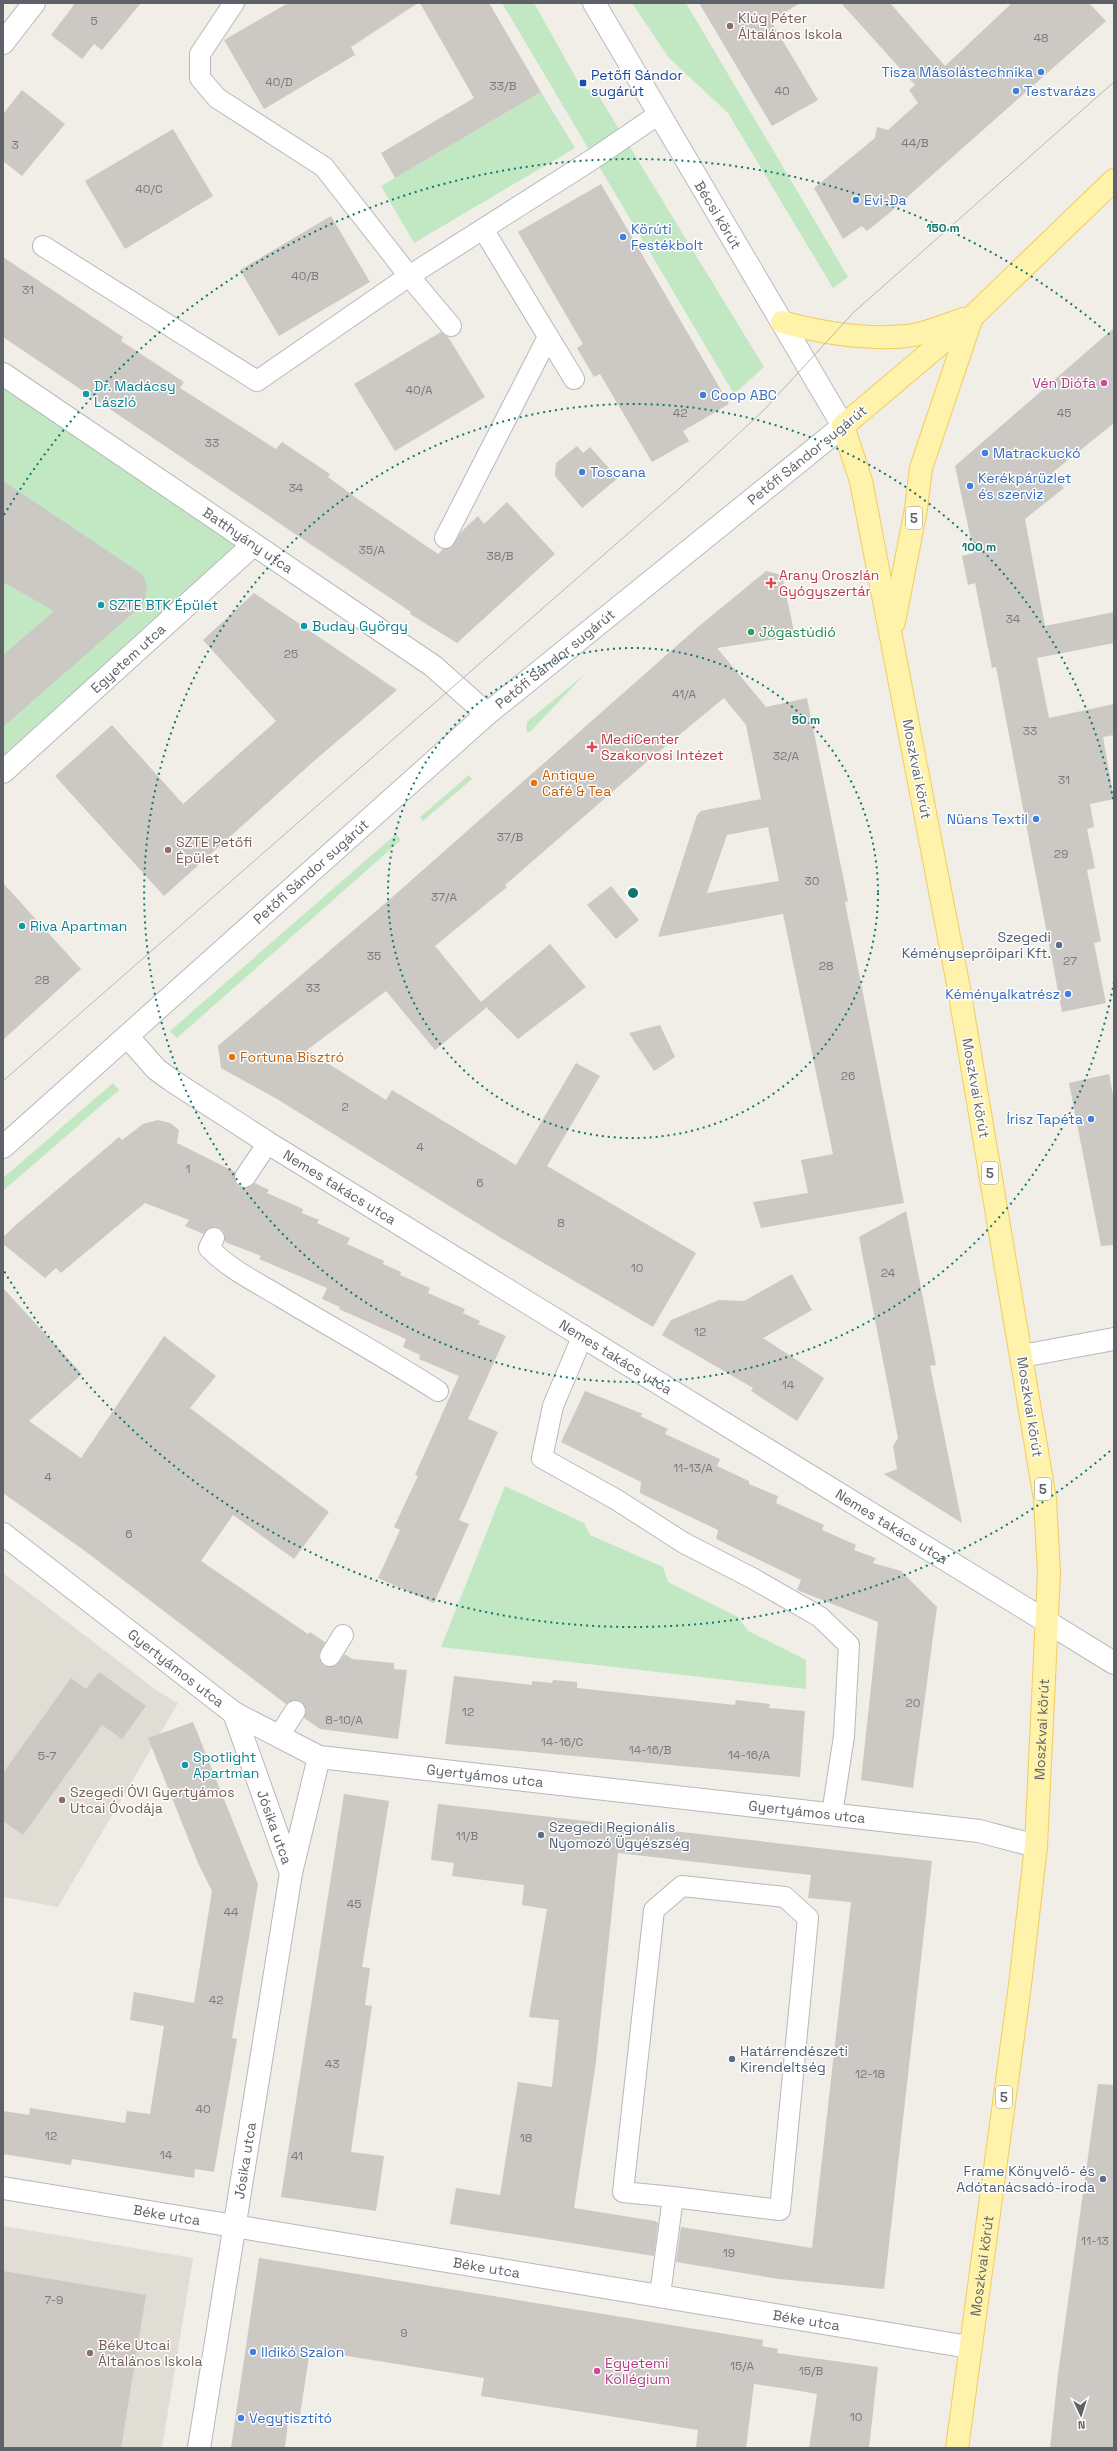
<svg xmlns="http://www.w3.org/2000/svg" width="1117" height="2451" viewBox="0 0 1117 2451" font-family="'Space Grotesk',sans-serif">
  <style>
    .education { fill: #e0ddd4 }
    .green { fill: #c2e8c3 }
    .building { fill: #ccc8c3; fill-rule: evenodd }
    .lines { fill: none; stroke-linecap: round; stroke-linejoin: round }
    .lane-casing { stroke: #b6b8bd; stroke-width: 22 }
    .street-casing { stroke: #b6b8bd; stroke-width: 24 }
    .secondary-casing { stroke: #b7bac0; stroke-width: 24 }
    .primary-casing { stroke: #f4cc5b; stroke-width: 24 }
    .lane { stroke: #fff; stroke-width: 20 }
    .street { stroke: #fff; stroke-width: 22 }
    .secondary { stroke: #fff; stroke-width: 22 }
    .primary { stroke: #fff3ac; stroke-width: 22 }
    .tram { stroke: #b5b5b7; stroke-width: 1 }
    .ring { fill: none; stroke: #0f766e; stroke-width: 2; stroke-dasharray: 2 4 }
    .education-dot { fill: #8d6e63; stroke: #fff; stroke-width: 1.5 }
    .shop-dot { fill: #3f7fe0; stroke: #fff; stroke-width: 1.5 }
    .transit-dot { fill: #1a4fb4; stroke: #fff; stroke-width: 1.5 }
    .hotel-dot { fill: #d1479c; stroke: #fff; stroke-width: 1.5 }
    .culture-dot { fill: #0f9aa8; stroke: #fff; stroke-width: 1.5 }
    .health-dot { fill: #e0444e; stroke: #fff; stroke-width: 1.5 }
    .leisure-dot { fill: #2e9e5b; stroke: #fff; stroke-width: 1.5 }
    .food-dot { fill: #e8710a; stroke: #fff; stroke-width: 1.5 }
    .service-dot { fill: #5c6f8a; stroke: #fff; stroke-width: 1.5 }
    .labels { text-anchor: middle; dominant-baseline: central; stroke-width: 3; stroke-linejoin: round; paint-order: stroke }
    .number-label { font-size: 12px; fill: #7a7b7e }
    .shield { fill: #fff; stroke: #8e9095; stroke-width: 1 }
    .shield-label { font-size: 13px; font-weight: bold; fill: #5e6167 }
    .education-label { font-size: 14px; fill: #785e54; stroke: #fff; text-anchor: start }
    .shop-label { font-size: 14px; fill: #366cbe; stroke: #fff; text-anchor: start }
    .transit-label { font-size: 14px; fill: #164399; stroke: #fff; text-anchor: start }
    .street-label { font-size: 14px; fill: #5e6167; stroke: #fff }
    .hotel-label { font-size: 14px; fill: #b23c85; stroke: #fff; text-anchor: end }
    .culture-label { font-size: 14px; fill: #0d838f; stroke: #fff; text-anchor: start }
    .health-label { font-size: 14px; fill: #be3a42; stroke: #fff; text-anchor: start }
    .leisure-label { font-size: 14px; fill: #27864d; stroke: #fff; text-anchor: start }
    .food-label { font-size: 14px; fill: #c56008; stroke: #fff; text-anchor: start }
    .service-label { font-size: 14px; fill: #4e5e75; stroke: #fff; text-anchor: end }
    .centre { fill: #0f766e; stroke: #fff; stroke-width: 2 }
    .ring-label { font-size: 12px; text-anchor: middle; font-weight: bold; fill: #0f766e; stroke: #fff; stroke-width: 3; stroke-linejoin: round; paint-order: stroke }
  </style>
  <rect width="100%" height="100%" fill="#f0eee6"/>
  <g class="education">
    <path d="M3 1573 159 1692 178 1703 58 1907 3 1897Z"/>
    <path d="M3 2226 193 2258 162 2448H3Z"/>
  </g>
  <g class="green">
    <path d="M502 3H534L581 87 597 93 764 367 734 394Z"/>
    <path d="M632 3H686L848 277 833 288 728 113 669 58Z"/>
    <path d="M541 92 575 148 414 243 381 186Z"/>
    <path d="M3 374 253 545 3 770Z"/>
    <path d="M585 674 530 732 526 731 527 722Z"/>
    <path d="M469 775 472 779 423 821 420 817Z"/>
    <path d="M396 834 401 840 177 1038 170 1031Z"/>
    <path d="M113 1083 119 1090 3 1191V1178Z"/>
    <path d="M505 1486 584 1523 590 1535 663 1567 668 1582 738 1617 748 1631 806 1660V1689L441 1647Z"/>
  </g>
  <g class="building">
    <path d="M71 3H141L102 50 94 44 82 59 51 35 74 5Z"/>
    <path d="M288 3H418L351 47 355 55 264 109 224 40Z"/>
    <path d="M420 3H489L541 92 395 178 381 153 474 98Z"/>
    <path d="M699 3H800L771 21 818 100 772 126Z"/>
    <path d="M841 3H890L945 66 1012 3H1089L1106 21 887 215 867 231 862 226 843 239 814 188 875 138 877 127 888 130 918 103 909 90 915 85Z"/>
    <path d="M22 90 65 124 22 176 3 161V114Z"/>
    <path d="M173 129 213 196 125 249 85 181Z"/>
    <path d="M601 184 729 404 683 431 689 441 652 462 600 374 594 377 577 348 583 344 518 232Z"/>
    <path d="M331 216 370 282 279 336 240 270Z"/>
    <path d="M3 257 123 337 121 341 184 382 180 388 276 449 282 442 330 474 328 477 359 500 438 554 443 549 452 547 461 532 478 516 484 524 507 502 555 554 457 643 410 614 411 612 3 337Z"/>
    <path d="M1114 328V423L1052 473 1064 488 1025 519 1045 626 1114 612V643L1037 658 1049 718 1114 704V735L1103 737 1114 799 1090 804 1094 827 1087 829 1095 868 1087 870 1101 941 1094 943 1106 1003 1062 1012 996 667 992 668 975 583 968 585 962 556 974 553 955 466Z"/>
    <path d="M441 332 448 337 485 397 395 451 354 384Z"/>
    <path d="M577 446 583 453 590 447 618 478 582 508 555 476 556 463Z"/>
    <path d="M3 481 142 574 147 585 145 601 139 608 3 727V655L54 611 3 582Z"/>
    <path d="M766 571 782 575 795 636 717 648 766 707 807 698 848 901 845 902 904 1203 761 1228 753 1202 808 1193 801 1160 833 1154 783 914 658 937 697 815 701 811 761 799 746 725 724 698 649 760 505 885 507 887 435 946 481 1002 550 944 586 987 518 1039 485 1006 486 1008 435 1050 386 991 307 1050 386 1100 392 1090 516 1165 576 1063 600 1076 547 1166 696 1253 653 1327 501 1238 277 1099 221 1068 218 1046 389 900 698 627ZM768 827 779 881 707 893 727 835Z"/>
    <path d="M254 593 397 690 314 761 164 896 55 776 112 725 183 804 276 721 203 640Z"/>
    <path d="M3 883 81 969 3 1040Z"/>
    <path d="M611 886 639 920 616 939 587 905Z"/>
    <path d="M660 1025 675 1057 654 1071 629 1033Z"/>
    <path d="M1109 1074 1114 1100V1245L1101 1246 1069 1083Z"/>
    <path d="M158 1120 170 1123 179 1130 177 1143 235 1172V1182L239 1187H250L255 1183 269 1190 267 1193 303 1209 302 1213 319 1220 317 1223 350 1238 347 1244 384 1261 383 1264 401 1272 400 1275 430 1288 428 1293 465 1309 463 1313 480 1321 478 1324 506 1336 468 1419 498 1432 459 1520 469 1524 434 1603 378 1578 400 1530 394 1527 418 1476 415 1475 459 1376 419 1359 420 1355 403 1347 406 1339 339 1309 340 1307 322 1299 327 1288 259 1259 261 1256 225 1242 224 1232 219 1228H208L203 1234 185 1226 189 1220 145 1203 61 1273 56 1268 45 1278 3 1244V1237L18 1223 119 1137 122 1140 143 1124Z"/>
    <path d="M906 1211 936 1365 930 1366 962 1523 884 1474 897 1469 893 1446 898 1438 859 1237Z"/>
    <path d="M792 1274 812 1310 763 1338 824 1378 797 1421 751 1391 753 1388 662 1335 671 1320 719 1300 744 1301Z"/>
    <path d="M3 1288 82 1374 29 1421 81 1458 164 1336 216 1376 190 1408 329 1512 294 1559 233 1515 201 1561 308 1634 310 1632 325 1642 319 1655 320 1661 324 1666H336L345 1654 352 1659 394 1663V1669L407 1670 398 1739 320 1729 304 1718 306 1711 302 1702 295 1700 286 1704 85 1551 3 1493Z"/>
    <path d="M585 1391 643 1414 640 1416 668 1429 665 1434 720 1459 717 1466 749 1481V1484L778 1496 776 1503 824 1525 822 1530 856 1545 854 1550 876 1558 873 1563 901 1571 937 1607 913 1788 861 1780 878 1622 797 1590 801 1580 716 1539 718 1530 640 1493 641 1482 561 1442Z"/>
    <path d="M99 1672 146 1706 122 1739 102 1725 23 1835 3 1821V1773L71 1678 86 1689Z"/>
    <path d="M454 1676 532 1685V1681L552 1683 553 1680 577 1682V1688L735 1705 736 1700 770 1704 769 1708 805 1711 800 1777 445 1744Z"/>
    <path d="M193 1722 258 1884 232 2038 237 2039 214 2172 195 2169 194 2178 72 2159 71 2165 3 2154V2111L29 2115 30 2108 125 2123 127 2111 150 2114 164 2026 130 2020 134 1992 194 2003 212 1891 198 1863 148 1738Z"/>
    <path d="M344 1794 389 1801 362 1967 370 1968 365 2005 372 2006 351 2152 384 2156 376 2211 281 2197Z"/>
    <path d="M438 1804 932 1861 884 2289 779 2279 676 2262 681 2227 812 2248 851 1902 808 1898 811 1875 618 1853 596 2062 574 2208 655 2221 658 2223 654 2256 450 2224 456 2188 500 2195 518 2082 552 2087 559 2020 529 2017 547 1909 522 1905 524 1885 452 1876 454 1863 431 1860Z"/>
    <path d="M1098 2084 1114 2085V2448H1050L1058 2374Z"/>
    <path d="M259 2258 763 2340 762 2346 778 2349 777 2353 878 2367 869 2448H809L817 2394 789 2389 754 2384 746 2448H696L698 2430 481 2396 484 2378 310 2350 300 2415 289 2413 285 2448H231Z"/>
    <path d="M3 2271 146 2295 121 2448H3Z"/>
  </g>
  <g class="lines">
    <defs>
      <g id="lane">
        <path d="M234 3 200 54V78L217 98 324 167 409 276 593 159 659 114"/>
        <path d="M483 229 574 379"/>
        <path d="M43 246 257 381 409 276 451 326"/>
        <path d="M445 538 548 337"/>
        <path d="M245 1177 268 1143"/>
        <path d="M214 1238 209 1248C229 1269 256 1282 281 1297 334 1329 387 1358 438 1391"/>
        <path d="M583 1335 553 1406 542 1458 617 1500 684 1543 752 1578 820 1617 849 1645 844 1736 832 1814"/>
        <path d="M330 1656 343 1635"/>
        <path d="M279 1736 295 1711"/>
        <path d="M660 2295 673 2197 780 2210 808 1918 785 1897 682 1886 654 1910 623 2192 673 2197"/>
      </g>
      <g id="street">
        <path d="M3 43 34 3"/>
        <path id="s1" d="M3 374 433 666 487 714"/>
        <path id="s2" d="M3 772 253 545"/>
        <path id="s3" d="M128 1037 156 1069 171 1080 268 1143 1114 1663"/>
        <path d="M1022 1356 1114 1339"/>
        <path id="s4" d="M3 1534 234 1713 319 1757 979 1831 1036 1846"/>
        <path id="s5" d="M234 1713 291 1873"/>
        <path id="s6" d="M3 2188 969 2347"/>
        <path id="s7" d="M199 2448 291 1873 319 1757"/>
      </g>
      <g id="secondary">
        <path id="s8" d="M3 1147 487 714 843 426 594 3"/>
      </g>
      <g id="primary">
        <path d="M782 322C822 333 866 340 907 336 925 334 946 325 963 319"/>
        <path d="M894 622 916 509 921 468 972 317"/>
        <path id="s9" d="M957 2448 1020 1985 1036 1846 1049 1573 1045 1499 959 989 861 481 843 426 972 317 1114 180"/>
      </g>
    </defs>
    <use href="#lane" class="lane-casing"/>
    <use href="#street" class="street-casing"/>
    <use href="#secondary" class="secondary-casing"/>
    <use href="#primary" class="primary-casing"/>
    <use href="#lane" class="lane"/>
    <use href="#street" class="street"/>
    <use href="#secondary" class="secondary"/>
    <use href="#primary" class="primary"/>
    <path class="tram" d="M3 1081 680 488 763 411 854 312 1114 82"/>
  </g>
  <g class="ring">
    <circle cx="633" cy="893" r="245"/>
    <path d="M1114 982A489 489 0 1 1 1114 804"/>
    <path d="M1110 1451A734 734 0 0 1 4 1271M4 515A734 734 0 0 1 1110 335"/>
  </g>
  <g class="education-dot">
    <circle cx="730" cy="26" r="4"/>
    <circle cx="168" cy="850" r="4"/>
    <circle cx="62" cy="1800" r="4"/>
    <circle cx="90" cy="2353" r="4"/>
  </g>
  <g class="shop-dot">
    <circle cx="1041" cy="72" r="4"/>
    <circle cx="1016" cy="91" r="4"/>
    <circle cx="856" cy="200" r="4"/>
    <circle cx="623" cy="237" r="4"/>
    <circle cx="703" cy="395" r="4"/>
    <circle cx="985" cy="453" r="4"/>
    <circle cx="582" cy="472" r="4"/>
    <circle cx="970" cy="486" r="4"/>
    <circle cx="1036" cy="819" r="4"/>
    <circle cx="1068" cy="994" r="4"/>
    <circle cx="1091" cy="1119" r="4"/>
    <circle cx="253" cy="2352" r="4"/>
    <circle cx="241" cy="2418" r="4"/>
  </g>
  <rect class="transit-dot" x="579" y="79" width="8" height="8" rx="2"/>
  <g class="hotel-dot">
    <circle cx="1104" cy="383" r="4"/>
    <circle cx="597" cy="2371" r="4"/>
  </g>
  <g class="culture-dot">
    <circle cx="86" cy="394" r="4"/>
    <circle cx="101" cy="605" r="4"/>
    <circle cx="304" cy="626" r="4"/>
    <circle cx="22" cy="926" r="4"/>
    <circle cx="185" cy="1765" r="4"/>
  </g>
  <g class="health-dot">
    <path d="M769 577h4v4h4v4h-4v4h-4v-4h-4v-4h4z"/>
    <path d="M590 741h4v4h4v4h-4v4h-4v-4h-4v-4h4z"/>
  </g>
  <circle class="leisure-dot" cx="751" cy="632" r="4"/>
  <g class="food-dot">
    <circle cx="534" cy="783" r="4"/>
    <circle cx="232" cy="1057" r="4"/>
  </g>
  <g class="service-dot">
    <circle cx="1059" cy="945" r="4"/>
    <circle cx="541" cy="1835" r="4"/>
    <circle cx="732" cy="2059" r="4"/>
    <circle cx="1103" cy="2179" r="4"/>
  </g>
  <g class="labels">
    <g class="number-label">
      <text x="94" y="21">5</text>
      <text x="1041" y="38">48</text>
      <text x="279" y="82">40/D</text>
      <text x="503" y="86">33/B</text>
      <text x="782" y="91">40</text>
      <text x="915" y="143">44/B</text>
      <text x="15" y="145">3</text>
      <text x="149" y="189">40/C</text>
      <text x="305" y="276">40/B</text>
      <text x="28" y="290">31</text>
      <text x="419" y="390">40/A</text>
      <text x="680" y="413">42</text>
      <text x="1064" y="413">45</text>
      <text x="212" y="443">33</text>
      <text x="296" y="488">34</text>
      <text x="372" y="550">35/A</text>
      <text x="500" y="556">38/B</text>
      <text x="1013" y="619">34</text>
      <text x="291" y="654">25</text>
      <text x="684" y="694">41/A</text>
      <text x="1030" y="731">33</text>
      <text x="786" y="756">32/A</text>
      <text x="1064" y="780">31</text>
      <text x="510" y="837">37/B</text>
      <text x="1061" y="854">29</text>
      <text x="812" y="881">30</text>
      <text x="444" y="897">37/A</text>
      <text x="374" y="956">35</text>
      <text x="1070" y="961">27</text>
      <text x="826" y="966">28</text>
      <text x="42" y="980">28</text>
      <text x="313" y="988">33</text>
      <text x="848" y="1076">26</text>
      <text x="345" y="1107">2</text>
      <text x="420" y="1147">4</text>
      <text x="188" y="1169">1</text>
      <text x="480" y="1183">6</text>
      <text x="561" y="1223">8</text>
      <text x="637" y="1268">10</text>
      <text x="888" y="1273">24</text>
      <text x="700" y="1332">12</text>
      <text x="788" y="1385">14</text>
      <text x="693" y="1468">11-13/A</text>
      <text x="48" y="1477">4</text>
      <text x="129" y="1534">6</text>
      <text x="913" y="1703">20</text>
      <text x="468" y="1712">12</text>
      <text x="344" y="1720">8-10/A</text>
      <text x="562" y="1742">14-16/C</text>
      <text x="650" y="1750">14-16/B</text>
      <text x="749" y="1755">14-16/A</text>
      <text x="47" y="1756">5-7</text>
      <text x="467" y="1836">11/B</text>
      <text x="354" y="1904">45</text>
      <text x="231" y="1912">44</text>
      <text x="216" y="2000">42</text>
      <text x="332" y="2064">43</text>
      <text x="870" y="2074">12-18</text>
      <text x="203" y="2109">40</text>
      <text x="51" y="2136">12</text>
      <text x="526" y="2138">18</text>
      <text x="166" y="2155">14</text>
      <text x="297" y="2156">41</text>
      <text x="1095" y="2241">11-13</text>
      <text x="729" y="2253">19</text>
      <text x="54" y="2300">7-9</text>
      <text x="404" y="2333">9</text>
      <text x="742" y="2366">15/A</text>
      <text x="811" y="2371">15/B</text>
      <text x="856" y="2417">10</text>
    </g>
    <g class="shield">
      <rect x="906" y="507" width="16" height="22" rx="3"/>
      <rect x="982" y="1162" width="16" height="22" rx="3"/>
      <rect x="1035" y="1478" width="16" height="22" rx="3"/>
      <rect x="996" y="2086" width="16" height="22" rx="3"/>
    </g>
    <g class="shield-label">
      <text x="914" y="518">5</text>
      <text x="990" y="1173">5</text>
      <text x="1043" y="1489">5</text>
      <text x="1004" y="2097">5</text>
    </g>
    <g class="education-label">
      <text x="738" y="18">Klúg Péter<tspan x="738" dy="16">Általános Iskola</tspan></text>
      <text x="176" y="842">SZTE Petőfi<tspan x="176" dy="16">Épület</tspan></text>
      <text x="70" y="1792">Szegedi ÓVI Gyertyámos<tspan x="70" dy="16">Utcai Óvodája</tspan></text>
      <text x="98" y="2345">Béke Utcai<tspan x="98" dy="16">Általános Iskola</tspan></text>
    </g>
    <g class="shop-label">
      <text x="1033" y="72" text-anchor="end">Tisza Másolástechnika</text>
      <text x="1024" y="91">Testvarázs</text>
      <text x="864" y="200">Evi-Da</text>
      <text x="631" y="229">Körúti<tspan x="631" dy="16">Festékbolt</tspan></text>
      <text x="711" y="395">Coop ABC</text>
      <text x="993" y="453">Matrackuckó</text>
      <text x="590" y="472">Toscana</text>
      <text x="978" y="478">Kerékpárüzlet<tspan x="978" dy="16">és szerviz</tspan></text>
      <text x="1028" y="819" text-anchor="end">Nüans Textil</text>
      <text x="1060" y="994" text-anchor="end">Kéményalkatrész</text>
      <text x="1083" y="1119" text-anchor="end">Írisz Tapéta</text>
      <text x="261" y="2352">Ildikó Szalon</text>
      <text x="249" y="2418">Vegytisztító</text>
    </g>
    <g class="transit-label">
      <text x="591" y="75">Petőfi Sándor<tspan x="591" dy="16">sugárút</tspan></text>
    </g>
    <g class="street-label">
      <text transform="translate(718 215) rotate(59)">Bécsi körút</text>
      <text transform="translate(807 455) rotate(-39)">Petőfi Sándor sugárút</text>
      <text stroke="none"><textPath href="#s1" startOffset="296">Batthyány utca</textPath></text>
      <text stroke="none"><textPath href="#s2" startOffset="169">Egyetem utca</textPath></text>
      <text stroke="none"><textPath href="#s8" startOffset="737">Petőfi Sándor sugárút</textPath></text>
      <text transform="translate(917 769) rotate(79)">Moszkvai körút</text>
      <text stroke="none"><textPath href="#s8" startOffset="413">Petőfi Sándor sugárút</textPath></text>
      <text transform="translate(976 1088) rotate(80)">Moszkvai körút</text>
      <text stroke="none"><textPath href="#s3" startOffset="261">Nemes takács utca</textPath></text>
      <text stroke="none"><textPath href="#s3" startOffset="585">Nemes takács utca</textPath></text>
      <text transform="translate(1030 1407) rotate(81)">Moszkvai körút</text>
      <text stroke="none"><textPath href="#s3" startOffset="909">Nemes takács utca</textPath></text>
      <text stroke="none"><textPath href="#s4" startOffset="219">Gyertyámos utca</textPath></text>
      <text stroke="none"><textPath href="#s9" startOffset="724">Moszkvai körút</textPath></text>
      <text stroke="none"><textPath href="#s4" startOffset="555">Gyertyámos utca</textPath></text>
      <text stroke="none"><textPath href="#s4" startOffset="879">Gyertyámos utca</textPath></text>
      <text stroke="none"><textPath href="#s5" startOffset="121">Jósika utca</textPath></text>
      <text stroke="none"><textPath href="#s7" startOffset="291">Jósika utca</textPath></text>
      <text stroke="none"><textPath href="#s6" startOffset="166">Béke utca</textPath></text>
      <text stroke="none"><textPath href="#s9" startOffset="184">Moszkvai körút</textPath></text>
      <text stroke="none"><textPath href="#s6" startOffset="490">Béke utca</textPath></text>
      <text stroke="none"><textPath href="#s6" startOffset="814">Béke utca</textPath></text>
    </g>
    <g class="hotel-label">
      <text x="1096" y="383">Vén Diófa</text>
      <text x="605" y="2363" text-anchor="start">Egyetemi<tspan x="605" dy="16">Kollégium</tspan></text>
    </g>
    <g class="culture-label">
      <text x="94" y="386">Dr. Madácsy<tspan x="94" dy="16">László</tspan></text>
      <text x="109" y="605">SZTE BTK Épület</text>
      <text x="312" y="626">Buday György</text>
      <text x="30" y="926">Riva Apartman</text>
      <text x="193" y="1757">Spotlight<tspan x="193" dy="16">Apartman</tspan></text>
    </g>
    <g class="health-label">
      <text x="779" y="575">Arany Oroszlán<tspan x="779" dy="16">Gyógyszertár</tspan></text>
      <text x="601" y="739">MediCenter<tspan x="601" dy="16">Szakorvosi Intézet</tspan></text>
    </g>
    <g class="leisure-label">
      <text x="759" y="632">Jógastúdió</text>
    </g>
    <g class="food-label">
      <text x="542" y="775">Antique<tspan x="542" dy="16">Café &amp; Tea</tspan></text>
      <text x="240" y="1057">Fortuna Bisztró</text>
    </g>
    <g class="service-label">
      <text x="1051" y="937">Szegedi<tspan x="1051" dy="16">Kéményseprőipari Kft.</tspan></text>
      <text x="549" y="1827" text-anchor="start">Szegedi Regionális<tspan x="549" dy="16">Nyomozó Ügyészség</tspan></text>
      <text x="740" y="2051" text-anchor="start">Határrendészeti<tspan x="740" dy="16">Kirendeltség</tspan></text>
      <text x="1095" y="2171">Frame Könyvelő- és<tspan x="1095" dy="16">Adótanácsadó-iroda</tspan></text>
    </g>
  </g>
  <circle cx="633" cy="893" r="6" class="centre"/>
  <g class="ring-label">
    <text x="943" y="232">150 m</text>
    <text x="979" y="551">100 m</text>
    <text x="806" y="724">50 m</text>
  </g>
  <rect width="1117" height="2451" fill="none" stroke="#5e6167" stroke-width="8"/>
  <g transform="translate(1081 2415) rotate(176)" stroke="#ffffff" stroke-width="3" paint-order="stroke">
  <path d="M0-3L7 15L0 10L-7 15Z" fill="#5e6167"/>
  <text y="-6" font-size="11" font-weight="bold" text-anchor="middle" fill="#5e6167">N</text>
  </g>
</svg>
